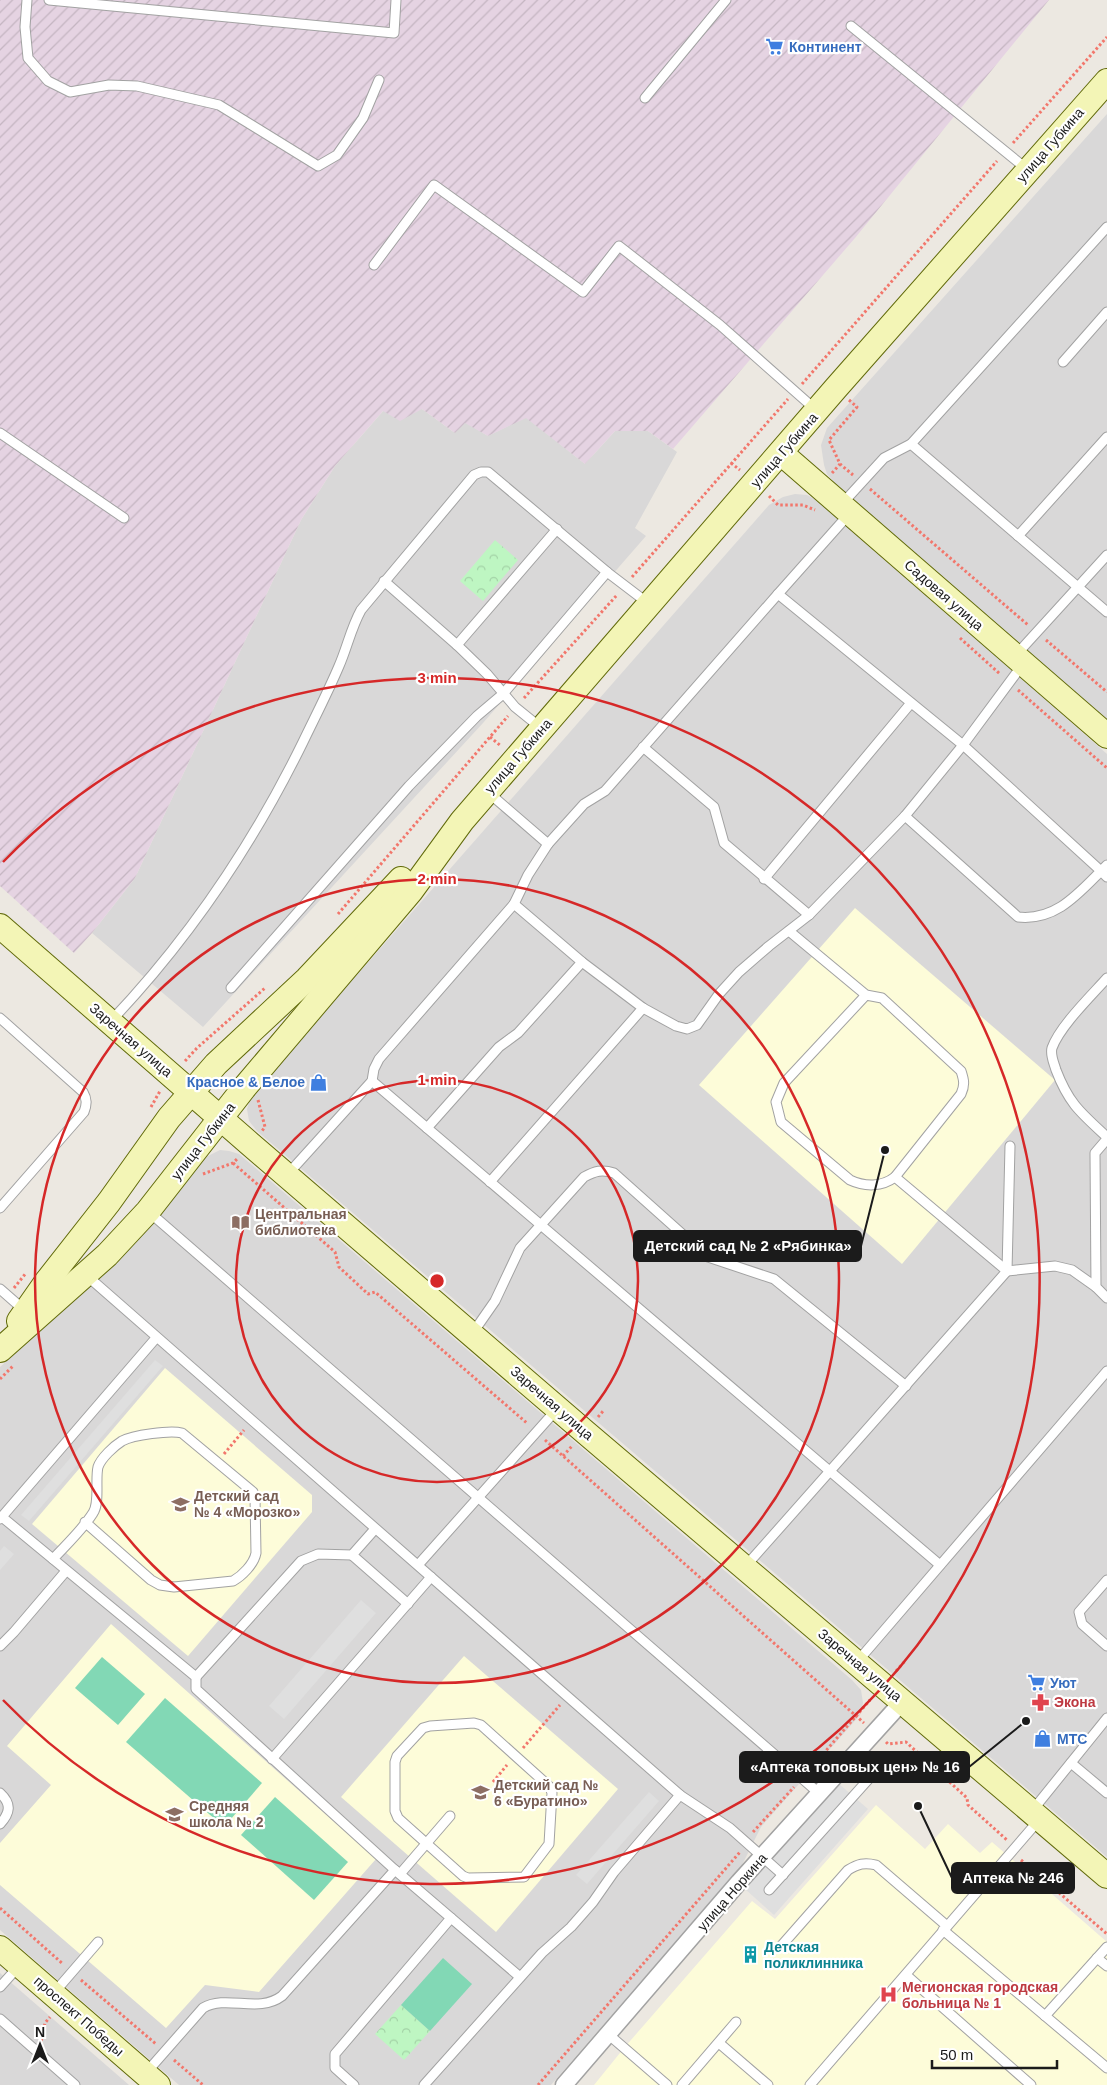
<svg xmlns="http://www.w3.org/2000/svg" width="1107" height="2085" viewBox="0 0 1107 2085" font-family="Helvetica,sans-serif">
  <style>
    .residential { fill: #d9d8d8 }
    .industrial { fill: url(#industrial-furrows) }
    .education { fill: #fdfcd9 }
    .park { fill: url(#park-crowns) }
    .pitch { fill: #82d8b5 }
    .parking { fill: #dfdfdf }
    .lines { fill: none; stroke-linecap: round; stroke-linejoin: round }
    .lane-casing { stroke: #a2a2a2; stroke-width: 11 }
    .street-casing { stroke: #a2a2a2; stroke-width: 19 }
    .secondary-casing { stroke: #616a0a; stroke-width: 26 }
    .path { stroke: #f2776c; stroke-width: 3; stroke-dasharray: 2.5 2.5; stroke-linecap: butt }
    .lane { stroke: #fff; stroke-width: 9 }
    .street { stroke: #fff; stroke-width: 16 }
    .secondary { stroke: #f3f5b6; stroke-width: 24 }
    .ring { fill: none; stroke: #d62828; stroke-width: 2.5 }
    .labels { text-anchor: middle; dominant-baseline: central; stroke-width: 4.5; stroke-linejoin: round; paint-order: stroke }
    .shop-label { font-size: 14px; font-weight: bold; fill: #366cbe; stroke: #fff; text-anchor: start }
    .street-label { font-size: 14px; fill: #1b1b1b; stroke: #fff }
    .education-label { font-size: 14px; font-weight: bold; fill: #785e54; stroke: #fff; text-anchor: start }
    .health-label { font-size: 14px; font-weight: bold; fill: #be3a42; stroke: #fff; text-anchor: start }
    .culture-label { font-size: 14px; font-weight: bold; fill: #0d838f; stroke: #fff; text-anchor: start }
    .centre { fill: #d62828; stroke: #fff; stroke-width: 2.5 }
    .ring-label { font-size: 15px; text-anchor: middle; font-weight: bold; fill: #d62828; stroke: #fff; stroke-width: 4.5; stroke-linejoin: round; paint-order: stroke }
    .leader { fill: none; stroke: #1b1b1b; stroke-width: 2 }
    .callout-dot { fill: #1b1b1b; stroke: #fff; stroke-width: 2 }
    .callout { fill: #1b1b1b; stroke: #1b1b1b; stroke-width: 2 }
    .callout-label { font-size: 15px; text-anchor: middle; font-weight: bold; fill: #fff }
  </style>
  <defs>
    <pattern id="industrial-furrows" width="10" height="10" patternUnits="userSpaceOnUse" patternTransform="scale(1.25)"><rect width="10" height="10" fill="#e5d3e2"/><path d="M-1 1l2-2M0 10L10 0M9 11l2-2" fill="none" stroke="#c4b5c1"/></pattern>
    <pattern id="park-crowns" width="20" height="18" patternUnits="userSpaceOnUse" patternTransform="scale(1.25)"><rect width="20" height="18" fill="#bef6c2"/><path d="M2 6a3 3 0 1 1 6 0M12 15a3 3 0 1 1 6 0" fill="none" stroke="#a3d2a6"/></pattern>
  </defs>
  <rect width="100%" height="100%" fill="#ece8e1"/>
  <g class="residential">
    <path d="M1107 114V722L836 484 827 474 824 465 821 445 827 428Z"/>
    <path d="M422 409 455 433 465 422 488 436 526 417 585 464 615 431H648L677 452 635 528 646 536 483 723 203 1027 92 933 135 878 301 520 335 466 384 410Z"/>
    <path d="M795 494 807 495 820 502 1107 754V1857L257 1131 249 1121 247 1109 250 1099 257 1089 769 505 783 497Z"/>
    <path d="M220 1150 229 1151 239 1154 852 1680 861 1690 863 1703 860 1715 761 1827 742 1865 551 2085H179L0 1930V1367L102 1276 200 1160Z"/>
    <path d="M0 1973 129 2085H0Z"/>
  </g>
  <path class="industrial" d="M0 0H1049L855 238 673 449 648 431H615L585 464 526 418 488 436 465 423 455 433 422 409 400 421 383 411 335 466 301 520 135 878 92 933 74 953 0 886Z"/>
  <g class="education">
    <path d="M855 908 1055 1080 902 1264 699 1085Z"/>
    <path d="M165 1368 312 1495V1512L188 1656 32 1524Z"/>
    <path d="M111 1624 376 1859 259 1992 205 1985 166 2028 0 1885V1843L51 1785 7 1746Z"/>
    <path d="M464 1656 618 1789 496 1932 341 1797Z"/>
    <path d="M876 1805 925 1849 948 1824 980 1853 992 1842 1107 1942V2085H594L624 2048 752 1901 775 1919Z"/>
  </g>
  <g class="park">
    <path d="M495 540 518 560 483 601 460 581Z"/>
    <path d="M401 2005 430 2031 404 2060 375 2034Z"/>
  </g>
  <g class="pitch">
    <path d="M102 1657 145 1694 118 1725 75 1688Z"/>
    <path d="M165 1698 262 1783 224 1827 126 1742Z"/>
    <path d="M275 1797 348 1862 314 1900 241 1835Z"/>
    <path d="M443 1958 472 1984 430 2031 401 2005Z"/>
  </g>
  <g class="parking">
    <path d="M155 1360 163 1366 29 1521 21 1515Z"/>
    <path d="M4 1546 14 1554 0 1570V1551Z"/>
    <path d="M361 1600 376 1613 284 1719 269 1706Z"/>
    <path d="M838 1783 868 1809 774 1915 745 1889Z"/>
    <path d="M649 1792 659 1801 587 1884 576 1875Z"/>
  </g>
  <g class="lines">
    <defs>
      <g id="lane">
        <path d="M27 0 25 27 28 58 48 81 70 92 109 85 137 86 219 105 318 166 337 155 363 118 379 80"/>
        <path d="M49 0 394 33 396 0"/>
        <path d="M851 26 1028 170"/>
        <path d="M645 98 726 0"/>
        <path d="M374 265 434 185 583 292 619 246 720 325 816 410"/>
        <path d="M1063 362 1107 312"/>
        <path d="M0 433 124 518"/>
        <path d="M911 444 1107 612"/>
        <path d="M841 505 884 458 911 444 1107 227"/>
        <path d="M850 513 778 594 963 745 1101 871C1077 895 1055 921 1018 917L905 816"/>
        <path d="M1018 536 1107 437"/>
        <path d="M384 581 457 645 487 674 515 707 541 728"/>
        <path d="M457 645 557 529"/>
        <path d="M1015 656 1107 555"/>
        <path d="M643 747 714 807 724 843 809 915"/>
        <path d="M489 793 548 844 584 804 605 791 778 594"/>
        <path d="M1107 865 1101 871 1107 877"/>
        <path d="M764 879 911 703"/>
        <path d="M514 904 582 962 643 1008 676 1026 687 1029 697 1025 719 994 739 972 769 946 809 915 905 816 963 745 1023 664"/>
        <path d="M789 931 866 995 882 998 961 1071C964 1080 965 1085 961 1094L895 1177C882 1187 865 1187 850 1180L781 1122 776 1102 784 1083 866 995"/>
        <path d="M1107 978C1091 996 1060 1026 1052 1048 1050 1055 1054 1063 1056 1070 1069 1104 1081 1113 1107 1137"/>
        <path d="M231 988 409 786 477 716 503 694 607 572"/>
        <path d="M0 1018 83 1092C87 1099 87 1104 84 1112L0 1208"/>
        <path d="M110 1022C189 939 253 844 303 742 315 717 328 692 339 666 347 648 351 628 361 610L474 475 481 472H488L607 572 649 604"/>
        <path d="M372 1081 427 1128 499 1047 518 1033 582 962"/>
        <path d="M427 1128 940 1565"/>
        <path d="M1107 1139 1095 1153 1096 1287 1107 1298"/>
        <path d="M287 1175 372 1081 374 1069 379 1059 514 904 528 875 548 844"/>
        <path d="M895 1177 1007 1271 1055 1266 1072 1270 1096 1287"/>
        <path d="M490 1182 643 1008"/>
        <path d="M148 1211 820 1794"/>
        <path d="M85 1274 680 1795 730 1828 783 1875"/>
        <path d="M0 1289 24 1310"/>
        <path d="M472 1334 495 1301 520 1248 584 1177C595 1171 602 1169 614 1173L708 1257 774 1279 906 1386"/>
        <path d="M2 1517 196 1677V1689L395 1870 520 1977"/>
        <path d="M0 1519 156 1338"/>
        <path d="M352 1555 408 1604"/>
        <path d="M53 1559C66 1545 83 1529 93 1513 100 1503 95 1479 98 1467 101 1458 114 1446 122 1441 133 1435 170 1430 182 1433L253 1492 255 1498 256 1553C254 1564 242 1576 233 1581L174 1587 160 1585 151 1580 85 1522"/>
        <path d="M418 1565 557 1409"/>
        <path d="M745 1567 1007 1271 1010 1146"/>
        <path d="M1107 1580 1079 1612 1082 1624 1107 1646"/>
        <path d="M0 1646 14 1632 66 1571"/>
        <path d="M857 1662 1107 1371"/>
        <path d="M196 1677 301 1561 318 1554 352 1555 375 1529"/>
        <path d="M474 1723 481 1725 550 1787 552 1793 549 1844 524 1877 468 1878 463 1876 398 1818 395 1811V1762L397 1756 423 1728 430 1726Z"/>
        <path d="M272 1759 431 1577"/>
        <path d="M1071 1763 1107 1793"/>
        <path d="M0 1793C12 1804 10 1813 0 1824"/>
        <path d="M1032 1811 1107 1718"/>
        <path d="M400 1874 450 1816"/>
        <path d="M769 1890 884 1762"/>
        <path d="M943 1930 1107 2068"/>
        <path d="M782 1945 848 1870C858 1864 864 1862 876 1865L947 1926"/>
        <path d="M1097 1958 1107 1966"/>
        <path d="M906 1975 1031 2085"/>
        <path d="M0 1987 18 1967"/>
        <path d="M53 1994 98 1942"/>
        <path d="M1045 2016 1107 1947"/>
        <path d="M0 2019 75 2085"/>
        <path d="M608 2034 667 2085"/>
        <path d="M719 2043 768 2085"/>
        <path d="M145 2074 203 2008C227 1994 258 2014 282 1996L395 1870"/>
        <path d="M354 2085 335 2068V2054L451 1918"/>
        <path d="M424 2085 542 1953 571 1927 593 1902 614 1872 680 1795"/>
        <path d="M682 2085 736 2022"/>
        <path d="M810 2085 1039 1820"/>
      </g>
      <path id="street" d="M564 2085 739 1882 903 1701"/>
      <g id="secondary">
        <path d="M781 453 1107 736"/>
        <path d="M0 926 250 1144 585 1432 1107 1876"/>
        <path d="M19 1321 47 1281 109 1202 169 1118 216 1064 307 979 401 879"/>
        <path d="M0 1350 107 1255 148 1211 244 1088 411 891 462 821 836 388 1107 81"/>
        <path d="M0 1948 158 2085"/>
      </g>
    </defs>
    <use href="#lane" class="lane-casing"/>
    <use href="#street" class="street-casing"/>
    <use href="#secondary" class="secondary-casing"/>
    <g class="path">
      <path d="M1013 143 1107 37"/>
      <path d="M802 384 997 161"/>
      <path d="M849 400 857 407 829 440 840 464 853 475"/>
      <path d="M731 463 740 470"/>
      <path d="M832 473 840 464"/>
      <path d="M870 489 1028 625"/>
      <path d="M769 496 778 505H803L815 510"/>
      <path d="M632 577 788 399"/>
      <path d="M960 638 1000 674"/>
      <path d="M1046 640 1107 692"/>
      <path d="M1018 690 1107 768"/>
      <path d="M524 698 617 595"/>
      <path d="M490 737 501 746"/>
      <path d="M338 914 508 716"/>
      <path d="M185 1061 197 1048 265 988"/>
      <path d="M258 1100 265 1127 262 1131"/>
      <path d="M151 1107 160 1091"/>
      <path d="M233 1163 335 1252 339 1267 368 1294 375 1292 528 1424"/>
      <path d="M203 1174 233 1163 238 1158"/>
      <path d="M14 1288 26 1273"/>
      <path d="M0 1379 13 1366"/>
      <path d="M598 1417 604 1410"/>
      <path d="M545 1440 864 1723"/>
      <path d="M224 1454 244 1430"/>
      <path d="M563 1456 572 1446"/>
      <path d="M896 1671 905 1661"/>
      <path d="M886 1742 888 1744 906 1742 967 1798 968 1805 1007 1840"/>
      <path d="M523 1748 560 1705"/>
      <path d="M810 1769 870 1700"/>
      <path d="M493 1782 507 1765"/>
      <path d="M753 1832 794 1787"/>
      <path d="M1021 1860 1107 1934"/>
      <path d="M0 1908 63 1964"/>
      <path d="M81 1980 156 2044"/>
      <path d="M41 2041 45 2023 50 2017"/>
      <path d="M174 2060 203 2085"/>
      <path d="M538 2085 740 1852"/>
    </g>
    <use href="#lane" class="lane"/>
    <use href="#street" class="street"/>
    <use href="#secondary" class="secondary"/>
  </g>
  <g class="ring">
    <circle cx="437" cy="1281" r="201"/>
    <circle cx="437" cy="1281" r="402"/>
    <path d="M3 862A603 603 0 1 1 3 1700"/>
  </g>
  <defs>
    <symbol id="supermarket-bare" viewBox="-9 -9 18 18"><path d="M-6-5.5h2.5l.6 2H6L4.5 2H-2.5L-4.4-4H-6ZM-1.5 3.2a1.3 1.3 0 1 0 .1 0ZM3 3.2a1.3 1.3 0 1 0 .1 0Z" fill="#3f7fe0" stroke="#fff" stroke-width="2.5" paint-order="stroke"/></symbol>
    <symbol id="shop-bare" viewBox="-9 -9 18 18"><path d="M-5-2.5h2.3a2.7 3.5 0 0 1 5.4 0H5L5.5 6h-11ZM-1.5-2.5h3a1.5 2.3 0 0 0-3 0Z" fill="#3f7fe0" stroke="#fff" stroke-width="2.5" paint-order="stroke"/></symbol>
    <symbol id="library-bare" viewBox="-9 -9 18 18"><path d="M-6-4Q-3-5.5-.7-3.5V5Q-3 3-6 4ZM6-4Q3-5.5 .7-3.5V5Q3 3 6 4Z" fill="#8d6e63" stroke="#fff" stroke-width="2.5" paint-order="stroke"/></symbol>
    <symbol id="school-bare" viewBox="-9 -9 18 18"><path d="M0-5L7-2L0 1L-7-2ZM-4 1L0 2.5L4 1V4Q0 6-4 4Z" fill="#8d6e63" stroke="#fff" stroke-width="2.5" paint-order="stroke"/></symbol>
    <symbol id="pharmacy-bare" viewBox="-9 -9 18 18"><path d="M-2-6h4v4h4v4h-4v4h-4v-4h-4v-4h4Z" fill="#e0444e" stroke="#fff" stroke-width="2.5" paint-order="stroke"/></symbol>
    <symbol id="building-bare" viewBox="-9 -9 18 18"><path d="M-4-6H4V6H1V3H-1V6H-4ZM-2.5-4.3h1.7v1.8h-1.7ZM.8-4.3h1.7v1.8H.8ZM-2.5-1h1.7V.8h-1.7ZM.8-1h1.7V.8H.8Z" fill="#0f9aa8" stroke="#fff" stroke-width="2.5" paint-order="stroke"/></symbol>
    <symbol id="hospital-bare" viewBox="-9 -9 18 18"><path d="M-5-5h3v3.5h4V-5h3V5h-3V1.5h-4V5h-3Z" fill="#e0444e" stroke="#fff" stroke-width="2.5" paint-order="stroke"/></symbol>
  </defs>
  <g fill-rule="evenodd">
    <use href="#supermarket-bare" x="762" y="34" width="25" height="25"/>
    <use href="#shop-bare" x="306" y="1070" width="25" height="25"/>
    <use href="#library-bare" x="228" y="1210" width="25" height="25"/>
    <use href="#school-bare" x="168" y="1492" width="25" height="25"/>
    <use href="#supermarket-bare" x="1024" y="1670" width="25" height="25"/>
    <use href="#pharmacy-bare" x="1028" y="1690" width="25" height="25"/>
    <use href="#shop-bare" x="1030" y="1726" width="25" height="25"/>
    <use href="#school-bare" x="468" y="1780" width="25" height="25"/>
    <use href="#school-bare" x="162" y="1802" width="25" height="25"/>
    <use href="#building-bare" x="738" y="1942" width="25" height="25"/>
    <use href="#hospital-bare" x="876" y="1982" width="25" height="25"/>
  </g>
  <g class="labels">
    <g class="shop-label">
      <text x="789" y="47">Континент</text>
      <text x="305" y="1082" text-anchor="end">Красное &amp; Белое</text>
      <text x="1050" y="1683">Уют</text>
      <text x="1057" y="1739">МТС</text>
    </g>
    <g class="street-label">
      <text transform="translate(1050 145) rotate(-49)">улица Губкина</text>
      <text transform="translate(784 450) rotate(-49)">улица Губкина</text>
      <text transform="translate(944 595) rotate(41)">Садовая улица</text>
      <text transform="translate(518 756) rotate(-49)">улица Губкина</text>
      <text transform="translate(131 1040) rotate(41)">Заречная улица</text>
      <text transform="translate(203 1141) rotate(-52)">улица Губкина</text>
      <text transform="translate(552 1403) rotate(41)">Заречная улица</text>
      <text transform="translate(860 1665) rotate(40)">Заречная улица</text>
      <text transform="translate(732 1892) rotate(-49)">улица Норкина</text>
      <text transform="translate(79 2016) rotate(41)">проспект Победы</text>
    </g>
    <g class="education-label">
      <text x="255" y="1214">Центральная<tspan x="255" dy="16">библиотека</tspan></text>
      <text x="194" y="1496">Детский сад<tspan x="194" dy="16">№ 4 «Морозко»</tspan></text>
      <text x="494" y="1785">Детский сад №<tspan x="494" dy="16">6 «Буратино»</tspan></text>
      <text x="189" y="1806">Средняя<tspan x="189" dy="16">школа № 2</tspan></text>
    </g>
    <g class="health-label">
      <text x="1054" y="1702">Экона</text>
      <text x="902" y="1987">Мегионская городская<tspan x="902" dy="16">больница № 1</tspan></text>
    </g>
    <g class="culture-label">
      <text x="764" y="1947">Детская<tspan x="764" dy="16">поликлинника</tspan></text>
    </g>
  </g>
  <circle cx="437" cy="1281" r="8" class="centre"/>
  <g class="ring-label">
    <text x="437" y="683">3 min</text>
    <text x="437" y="884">2 min</text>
    <text x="437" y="1085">1 min</text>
  </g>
  <path class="leader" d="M885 1150L861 1246M1026 1721L969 1767M918 1806L952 1878"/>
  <g class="callout-dot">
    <circle cx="885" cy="1150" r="5"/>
    <circle cx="1026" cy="1721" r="5"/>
    <circle cx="918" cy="1806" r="5"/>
  </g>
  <g class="callout">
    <rect x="634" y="1231" width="227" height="30" rx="5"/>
    <rect x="740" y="1752" width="229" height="30" rx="5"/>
    <rect x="952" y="1863" width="122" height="30" rx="5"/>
  </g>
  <g class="callout-label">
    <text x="748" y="1251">Детский сад № 2 «Рябинка»</text>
    <text x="855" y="1772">«Аптека топовых цен» № 16</text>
    <text x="1013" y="1883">Аптека № 246</text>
  </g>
  <g transform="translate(40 2045)" stroke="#ffffff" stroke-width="4" paint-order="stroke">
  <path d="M0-4L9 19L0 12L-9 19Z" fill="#1b1b1b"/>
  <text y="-8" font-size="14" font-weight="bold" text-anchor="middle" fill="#1b1b1b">N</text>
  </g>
  <path d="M932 2060v8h125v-8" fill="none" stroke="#1b1b1b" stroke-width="2.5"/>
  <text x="940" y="2060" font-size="15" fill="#1b1b1b" stroke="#ffffff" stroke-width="4" paint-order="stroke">50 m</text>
</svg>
